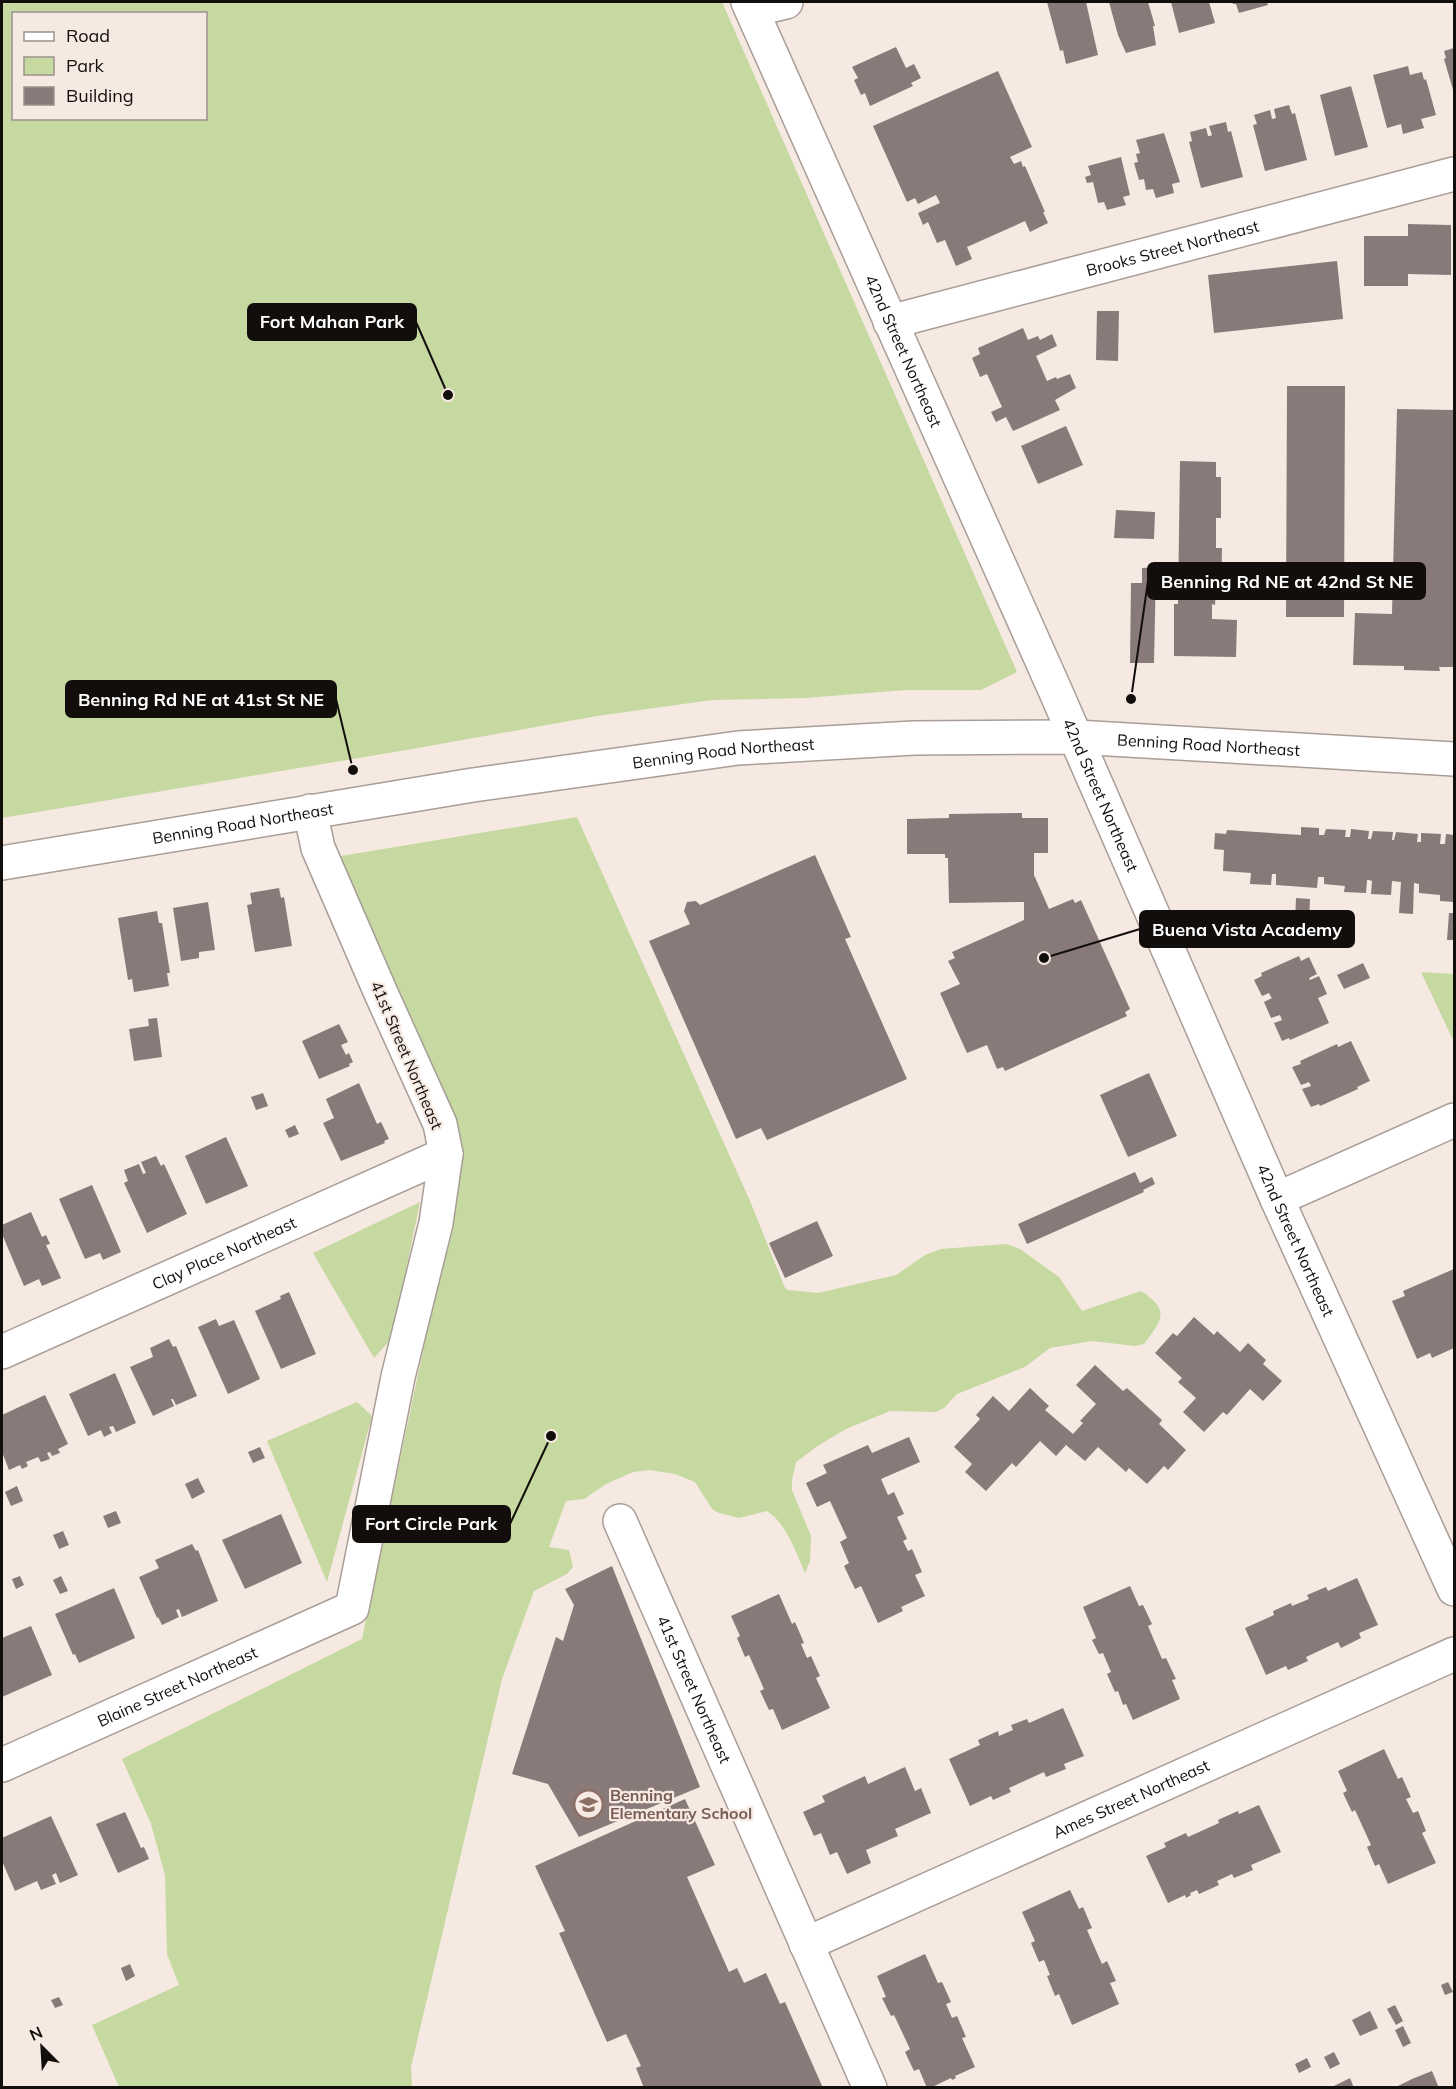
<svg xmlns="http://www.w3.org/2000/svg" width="1456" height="2089" viewBox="0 0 1456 2089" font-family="Mulish,sans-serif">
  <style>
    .green { fill: #c5d9a0; fill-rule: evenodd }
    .building { fill: #877a78 }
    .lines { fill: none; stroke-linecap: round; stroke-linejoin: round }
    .minor-casing { stroke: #a99d97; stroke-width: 36 }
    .major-casing { stroke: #a99d97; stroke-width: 36 }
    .minor { stroke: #fff; stroke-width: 33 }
    .major { stroke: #fff; stroke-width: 33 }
    .labels { text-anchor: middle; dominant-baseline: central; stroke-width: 4.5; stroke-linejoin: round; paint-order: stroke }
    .street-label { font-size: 16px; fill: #120e0c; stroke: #f6e9e2 }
    .education-label { font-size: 16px; font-weight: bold; fill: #785e54; stroke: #f6e9e2; text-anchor: start }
    .leader { fill: none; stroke: #120e0c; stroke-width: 2 }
    .callout-dot { fill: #120e0c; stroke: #f6e9e2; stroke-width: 2 }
    .callout { fill: #120e0c; stroke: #120e0c; stroke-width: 2 }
    .callout-label { font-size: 18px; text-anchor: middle; font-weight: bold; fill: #fff }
  </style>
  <rect width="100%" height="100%" fill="#f6e9e2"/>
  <g class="green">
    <path d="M2 2H722L1017 672 981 690H906L805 698 712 700 597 716 418 748 2 818ZM14 14H206V118H14Z"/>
    <path d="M577 817 750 1201 785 1288 788 1290 818 1293 896 1275 925 1255 941 1249 1007 1244 1020 1249 1059 1277 1082 1311 1141 1291C1170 1310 1163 1319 1144 1344L1135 1346 1092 1341 1050 1348 1025 1367 957 1394 944 1408 936 1412 890 1411 846 1429 819 1445 796 1462 792 1480V1490L811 1536 810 1561 805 1573C795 1551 787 1524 767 1511L739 1518 719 1513 712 1509 695 1482 675 1474 650 1470 633 1472 606 1484 584 1499 566 1501 549 1547 569 1550 573 1567 567 1574 534 1591 502 1679 411 2067 412 2087H119L92 2025 179 1985 167 1954 165 1875 151 1824 122 1759 362 1639 452 1214 335 857Z"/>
    <path d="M1421 972 1454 974V1042Z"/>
    <path d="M420 1202 392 1338 374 1358 313 1253Z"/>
    <path d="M357 1402 372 1416 327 1582 267 1441Z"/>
  </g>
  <g class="building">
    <path d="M1047 2H1086L1098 55 1066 64 1063 50 1060 51Z"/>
    <path d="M1109 2H1148L1155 26H1153L1156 45 1126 53 1118 35Z"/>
    <path d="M1171 2H1209L1215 23 1179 33Z"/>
    <path d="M1233 2H1267L1268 5 1239 13 1236 4H1233Z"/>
    <path d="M896 47 906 68 914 64 921 78 911 83 913 86 870 106 865 93 861 95 854 80 858 78 852 67Z"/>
    <path d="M1454 48V93L1444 59 1446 58 1444 51Z"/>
    <path d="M1408 66 1410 75 1422 72 1424 80 1426 79 1436 115 1421 119 1424 128 1403 134 1401 124 1387 128 1373 75Z"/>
    <path d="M998 71 1032 147 1010 157 1014 164 1021 161 1023 167 1025 166 1045 212H1043L1048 223 1030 232 1025 221 967 247 972 259 956 266 945 240 937 243 928 222 923 225 918 213 940 203 936 195 918 204 915 198 907 202 873 126Z"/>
    <path d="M1351 86 1368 147 1335 156 1320 95Z"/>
    <path d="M1289 105 1292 114 1295 113 1307 160 1265 171 1253 125 1257 124 1254 115 1270 110 1272 119 1276 118 1274 109Z"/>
    <path d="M1226 122 1228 132 1231 131 1243 177 1201 188 1189 142 1192 141 1190 132 1206 128 1208 136H1210L1212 135 1209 126Z"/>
    <path d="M1164 133 1180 182 1172 184 1174 193 1156 198 1153 189 1146 190 1144 179 1139 180 1134 163 1138 162 1136 154 1140 153 1136 140Z"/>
    <path d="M1121 157 1130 195 1123 197 1126 205 1107 210 1104 202 1098 203 1093 182 1087 183 1085 177 1091 175 1088 166Z"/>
    <path d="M1408 224 1451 225V275L1408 274V286H1364V236H1408Z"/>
    <path d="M1337 261 1343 319 1214 333 1208 275Z"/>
    <path d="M1097 311H1119L1118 361 1096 360Z"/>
    <path d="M1023 328 1028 340 1038 336 1040 340 1052 334 1057 346 1036 356 1047 381 1056 377 1057 379 1070 374 1076 388 1055 400 1060 410 1013 431 1006 417 996 422 991 412 1002 407 987 374 980 377 972 358 980 354 978 348Z"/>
    <path d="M1287 386H1345L1344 617H1286Z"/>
    <path d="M1397 409 1454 410 1453 616H1454V667H1439L1440 671 1404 670V666L1353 665 1355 613 1392 614Z"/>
    <path d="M1066 426 1083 465 1038 484 1021 446Z"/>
    <path d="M1180 461 1216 462V477H1221V518H1216V548H1222L1221 590H1216L1215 605 1212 604V619L1237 620 1236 657 1174 656V604H1178Z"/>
    <path d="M1116 510 1155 512 1154 539 1114 538Z"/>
    <path d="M1156 567 1154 663H1130L1131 583H1142V568Z"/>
    <path d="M1022 813V818H1048V853H1034V875L1049 909 1073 899 1075 903 1081 900 1130 1009 1125 1012 1127 1016 1005 1071 1003 1067 997 1069 987 1045 967 1053 940 993 960 984 948 961 955 958 952 952 1024 920V902L949 903 948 858H945V854H907V819L949 818V814Z"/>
    <path d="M1301 827 1319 828V835H1324L1326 829 1346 830 1345 837H1350L1351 829 1369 831 1368 839H1371L1373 831 1393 832 1392 840H1394L1396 832 1418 834 1417 842H1421V833L1441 834 1440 844H1445L1446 834 1454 835V902L1440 901V895L1419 893V884L1414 883 1413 914 1399 913 1401 882 1392 881 1391 895 1371 894 1372 881 1369 880H1367L1366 893 1344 892 1345 886 1324 884V877H1318L1317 888 1276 885V874H1272L1271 885 1250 884 1251 873 1223 871 1224 850 1214 849 1215 833 1226 834 1227 830 1301 835Z"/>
    <path d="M815 855 851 937 845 939 907 1079 767 1140 761 1128 736 1139 649 941 690 924 684 911 687 902 696 901 700 905Z"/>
    <path d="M279 888 281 898 284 897 292 946 255 952 247 905 252 904 250 893Z"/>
    <path d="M1296 898 1310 899 1309 922H1295Z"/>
    <path d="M208 902 215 950 199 952V958L181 961 173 908Z"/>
    <path d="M157 911 159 923H162L170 973H167L169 986 134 992 132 979 128 980 118 918Z"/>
    <path d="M1449 913H1454V940H1447Z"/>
    <path d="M1299 956 1301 961 1309 957 1317 974 1309 978 1310 980 1319 976 1327 994 1318 998 1329 1023 1290 1040 1289 1038 1282 1041 1274 1023 1282 1020 1280 1015 1271 1018 1264 1002 1272 998 1271 997 1269 993 1262 996 1254 980 1262 976 1261 973Z"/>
    <path d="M1363 963 1370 978 1344 989 1337 975Z"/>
    <path d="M157 1018 162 1057 134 1061 129 1029 149 1026 148 1019Z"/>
    <path d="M339 1024 348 1042 341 1045 346 1055 349 1053 353 1062 349 1064 350 1066 319 1079 302 1041Z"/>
    <path d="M1351 1041 1370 1081 1357 1087 1358 1089 1320 1106 1319 1104 1311 1107 1302 1089 1311 1086 1309 1082 1301 1085 1292 1067 1301 1064 1300 1061 1337 1044 1338 1047Z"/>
    <path d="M1149 1073 1177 1136 1128 1157 1100 1095Z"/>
    <path d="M359 1083 377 1124 381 1122 389 1139 384 1141 385 1143 341 1161 323 1123 334 1118 326 1099Z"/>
    <path d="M263 1093 268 1106 256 1110 251 1097Z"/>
    <path d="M295 1125 299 1134 289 1138 285 1130Z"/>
    <path d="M226 1137 248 1186 206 1204 185 1156Z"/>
    <path d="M156 1156 161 1166 164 1164 187 1214 147 1233 124 1183 128 1181 124 1170 139 1164 143 1174 146 1173 141 1162Z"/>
    <path d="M1135 1172 1140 1183 1152 1177 1155 1184 1143 1190 1144 1192 1027 1244 1018 1224Z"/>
    <path d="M92 1185 121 1252 103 1260 100 1253 85 1259 59 1199Z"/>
    <path d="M31 1212 42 1237 46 1235 50 1244 46 1245 61 1278 42 1286 39 1279 24 1286 2 1234V1225Z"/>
    <path d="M817 1221 833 1256 785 1278 769 1243Z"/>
    <path d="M1454 1269V1348L1432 1358 1430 1353 1417 1359 1392 1301 1405 1296 1403 1291Z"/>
    <path d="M289 1292 316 1354 281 1369 255 1311 281 1299 280 1296Z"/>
    <path d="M1194 1317 1214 1335 1217 1331 1240 1352 1248 1343 1266 1360 1263 1364 1282 1381 1263 1401 1250 1389 1227 1415 1223 1412 1204 1432 1183 1412 1196 1398 1178 1382 1182 1378 1155 1353 1173 1333 1177 1336Z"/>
    <path d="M216 1319 219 1326 234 1320 260 1379 228 1394 198 1327Z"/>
    <path d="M169 1339 173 1347 176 1346 197 1396 176 1405 173 1399H171L174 1406 153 1416 130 1367 153 1357 150 1348Z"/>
    <path d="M1095 1365 1123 1391 1127 1388 1162 1420 1159 1424 1186 1450 1168 1470 1164 1466 1147 1484 1129 1468 1126 1472 1098 1447 1085 1461 1066 1445 1056 1456 1040 1441 1016 1467 1012 1463 986 1491 965 1472 972 1464 954 1447 980 1419 976 1415 993 1396 1009 1411 1030 1388 1049 1406 1045 1410 1073 1434 1083 1423 1080 1421 1096 1404 1076 1385Z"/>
    <path d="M115 1373 136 1423 116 1432 113 1426 109 1427 112 1433 104 1437 101 1430 88 1436 69 1394Z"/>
    <path d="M45 1395 68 1444 58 1449 60 1453 52 1456 50 1452 47 1453 50 1459 41 1462 38 1457 26 1462 28 1466 22 1469 20 1465 9 1470 2 1452V1415Z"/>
    <path d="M909 1437 920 1462 881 1479 888 1495 894 1492 904 1514 897 1517 907 1539 903 1541 908 1551 912 1549 922 1572 915 1575 925 1596 901 1607 903 1611 878 1623 861 1586 855 1589 844 1566 849 1563 840 1542 847 1538 830 1501 817 1507 806 1483 827 1473 823 1465 868 1445 872 1453Z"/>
    <path d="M260 1447 265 1458 253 1463 248 1452Z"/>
    <path d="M198 1478 205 1492 192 1499 185 1484Z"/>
    <path d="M17 1486 23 1501 11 1506 5 1492Z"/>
    <path d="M116 1511 121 1523 108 1528 103 1516Z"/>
    <path d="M281 1514 302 1563 245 1589 222 1540Z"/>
    <path d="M63 1531 69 1545 59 1549 53 1535Z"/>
    <path d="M192 1544 196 1551 198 1550 218 1601 182 1617 179 1609 176 1610 179 1617 162 1625 158 1617 157 1618 139 1577 159 1568 155 1560Z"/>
    <path d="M612 1566 700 1787 579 1837 548 1784 512 1774 556 1637 563 1641 574 1605 565 1589Z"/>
    <path d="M20 1576 24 1585 16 1589 12 1579Z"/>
    <path d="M61 1576 68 1591 60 1594 53 1580Z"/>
    <path d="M1357 1578 1378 1625 1359 1633 1361 1638 1341 1648 1338 1642 1306 1657 1308 1661 1288 1670 1286 1666 1266 1675 1245 1628 1274 1615 1273 1611 1291 1603 1292 1606 1309 1599 1307 1595 1326 1587 1328 1591Z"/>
    <path d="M1130 1586 1139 1606 1143 1605 1152 1624 1148 1626 1162 1659 1166 1658 1176 1679 1172 1680 1180 1699 1133 1720 1126 1704 1123 1705 1118 1691 1115 1692 1107 1674 1111 1672 1103 1653 1099 1654 1092 1640 1096 1638 1083 1607Z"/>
    <path d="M114 1588 135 1638 79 1663 75 1654 73 1655 55 1614Z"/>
    <path d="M779 1594 792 1624 795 1622 804 1643 801 1644 807 1658 811 1656 820 1676 816 1678 830 1708 782 1730 773 1709 769 1710 760 1691 764 1689 749 1655 745 1657 737 1638 740 1636 731 1616Z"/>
    <path d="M31 1626 52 1675 2 1697V1638Z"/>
    <path d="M1063 1708 1084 1756 1064 1764 1066 1769 1046 1777 1044 1772 1009 1788 1011 1792 993 1800 991 1796 970 1806 949 1759 980 1745 978 1740 998 1731 999 1736 1013 1730 1011 1725 1027 1719 1029 1723Z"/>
    <path d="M1384 1749 1398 1779 1402 1777 1411 1797 1406 1799 1413 1813 1418 1811 1426 1831 1422 1833 1436 1863 1388 1884 1379 1864 1375 1866 1367 1847 1371 1845 1355 1810 1352 1812 1343 1793 1347 1791 1338 1771Z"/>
    <path d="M905 1767 915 1791 921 1788 931 1813 895 1829 898 1836 866 1850 871 1863 847 1874 837 1852 830 1855 821 1833 814 1836 803 1812 825 1802 822 1796 865 1776 868 1784Z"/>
    <path d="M685 1799 715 1865 687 1877 729 1972 737 1968 744 1983 766 1973 780 2004 785 2002 823 2088H644L636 2068 641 2066 626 2034 607 2042 559 1933 565 1931 535 1866Z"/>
    <path d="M1259 1805 1281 1852 1251 1865 1253 1870 1234 1878 1232 1874 1217 1881 1219 1885 1199 1894 1197 1890 1190 1893 1191 1895 1186 1898 1185 1895 1168 1903 1146 1856 1166 1847 1164 1843 1186 1833 1188 1837 1219 1823 1218 1820 1220 1819 1238 1811 1239 1814Z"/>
    <path d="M125 1812 141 1848 144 1847 149 1859 118 1873 96 1824Z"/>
    <path d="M51 1816 78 1875 60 1883 56 1873 52 1875 56 1884 41 1890 37 1881 15 1891 2 1861V1838Z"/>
    <path d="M1070 1890 1079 1909 1083 1907 1092 1928 1087 1930 1102 1964 1107 1961 1116 1981 1110 1983 1119 2004 1072 2025 1059 1994 1055 1996 1047 1976 1050 1975 1044 1960 1039 1962 1031 1943 1035 1941 1022 1912Z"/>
    <path d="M925 1954 938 1983 942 1982 951 2002 946 2004 952 2018 957 2016 966 2037 962 2038 975 2067 955 2076 956 2078 952 2080 951 2078 930 2088H927L919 2069 914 2071 905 2052 910 2049 894 2015 891 2016 882 1998 886 1997 877 1976Z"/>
    <path d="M130 1964 135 1976 126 1981 121 1968Z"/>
    <path d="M1448 1982 1453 1992 1445 1995 1441 1985Z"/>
    <path d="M59 1997 63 2005 55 2008 51 2000Z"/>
    <path d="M1395 2005 1403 2021 1396 2025 1387 2009Z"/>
    <path d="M1370 2011 1378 2028 1360 2036 1352 2020Z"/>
    <path d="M1403 2026 1411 2043 1403 2047 1395 2030Z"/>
    <path d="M1334 2052 1340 2064 1330 2069 1324 2057Z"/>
    <path d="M1307 2058 1311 2067 1299 2073 1295 2064Z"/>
    <path d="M1432 2071 1439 2088H1394L1412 2079Z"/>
    <path d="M1350 2078 1354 2088H1330Z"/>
  </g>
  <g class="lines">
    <defs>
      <g id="minor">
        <path id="s1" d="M748 2 1055 690 1277 1199 1454 1589"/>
        <path d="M752 10 786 2"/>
        <path id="s2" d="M890 322 1454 174"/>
        <path d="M1277 1199 1454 1120"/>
        <path id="s3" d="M2 1352 446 1154"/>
        <path id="s4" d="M620 1521 870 2088"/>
        <path id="s5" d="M2 1765 352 1608 398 1377 436 1223 446 1154 440 1124 380 991 318 848 310 811"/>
        <path id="s6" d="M806 1944 1454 1654"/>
      </g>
      <g id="major">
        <path id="s7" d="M2 863 473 785 738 748 914 738 1076 737 1454 759"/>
      </g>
    </defs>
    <use href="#minor" class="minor-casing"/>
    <use href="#major" class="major-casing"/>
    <use href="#minor" class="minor"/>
    <use href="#major" class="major"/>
  </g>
  <defs>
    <symbol id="school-ring" viewBox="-11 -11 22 22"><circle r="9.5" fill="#f6e9e2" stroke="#8d6e63" stroke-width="1.5"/><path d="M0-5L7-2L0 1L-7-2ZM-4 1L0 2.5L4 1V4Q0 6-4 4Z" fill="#8d6e63"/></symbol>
  </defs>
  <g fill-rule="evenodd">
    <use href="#school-ring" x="572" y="1788" width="33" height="33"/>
  </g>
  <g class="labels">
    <g class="street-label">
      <text stroke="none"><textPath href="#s2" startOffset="292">Brooks Street Northeast</textPath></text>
      <text stroke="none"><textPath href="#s1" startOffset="382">42nd Street Northeast</textPath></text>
      <text stroke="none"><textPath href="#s7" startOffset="1216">Benning Road Northeast</textPath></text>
      <text stroke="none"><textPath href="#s7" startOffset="730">Benning Road Northeast</textPath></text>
      <text stroke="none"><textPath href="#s1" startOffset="868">42nd Street Northeast</textPath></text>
      <text stroke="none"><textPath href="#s7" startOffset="244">Benning Road Northeast</textPath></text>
      <text transform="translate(407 1055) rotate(67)">41st Street Northeast</text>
      <text stroke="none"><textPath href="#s1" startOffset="1354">42nd Street Northeast</textPath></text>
      <text stroke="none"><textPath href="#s3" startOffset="243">Clay Place Northeast</textPath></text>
      <text stroke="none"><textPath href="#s5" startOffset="192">Blaine Street Northeast</textPath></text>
      <text stroke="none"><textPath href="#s4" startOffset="184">41st Street Northeast</textPath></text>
      <text stroke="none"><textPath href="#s6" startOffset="356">Ames Street Northeast</textPath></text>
    </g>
    <g class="education-label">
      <text x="610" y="1795">Benning<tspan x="610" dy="18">Elementary School</tspan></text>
    </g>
  </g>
  <path class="leader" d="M448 395L416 322M1131 699L1148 581M353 770L336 699M1044 958L1140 929M551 1436L510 1524"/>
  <g class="callout-dot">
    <circle cx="448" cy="395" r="6"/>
    <circle cx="1131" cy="699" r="6"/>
    <circle cx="353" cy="770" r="6"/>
    <circle cx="1044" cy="958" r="6"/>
    <circle cx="551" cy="1436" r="6"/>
  </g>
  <g class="callout">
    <rect x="248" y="304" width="168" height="36" rx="6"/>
    <rect x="1148" y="563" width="277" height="36" rx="6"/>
    <rect x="66" y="681" width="270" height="36" rx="6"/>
    <rect x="1140" y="911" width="214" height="36" rx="6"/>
    <rect x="353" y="1506" width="157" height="36" rx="6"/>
  </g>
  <g class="callout-label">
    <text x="332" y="328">Fort Mahan Park</text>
    <text x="1287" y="588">Benning Rd NE at 42nd St NE</text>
    <text x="201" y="706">Benning Rd NE at 41st St NE</text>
    <text x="1247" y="936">Buena Vista Academy</text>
    <text x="431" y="1530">Fort Circle Park</text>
  </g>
  <rect width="1456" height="2089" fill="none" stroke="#120e0c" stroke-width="6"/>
  <rect x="12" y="12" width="195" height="108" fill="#f6e9e2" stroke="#9b918c" stroke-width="1.5"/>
  <rect x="24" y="32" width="30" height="9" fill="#ffffff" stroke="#9b918c" stroke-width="1.5"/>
  <text x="66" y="42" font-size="18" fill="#120e0c">Road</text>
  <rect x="24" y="57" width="30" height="18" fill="#c5d9a0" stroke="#9b918c" stroke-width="1.5"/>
  <text x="66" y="72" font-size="18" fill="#120e0c">Park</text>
  <rect x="24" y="87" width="30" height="18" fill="#877a78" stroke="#9b918c" stroke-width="1.5"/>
  <text x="66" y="102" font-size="18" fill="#120e0c">Building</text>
  <g transform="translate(42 2047) rotate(336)" stroke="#f6e9e2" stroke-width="4.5" paint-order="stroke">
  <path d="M0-4.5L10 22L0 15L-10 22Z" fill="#120e0c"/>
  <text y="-9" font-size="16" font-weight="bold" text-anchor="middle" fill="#120e0c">N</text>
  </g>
</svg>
